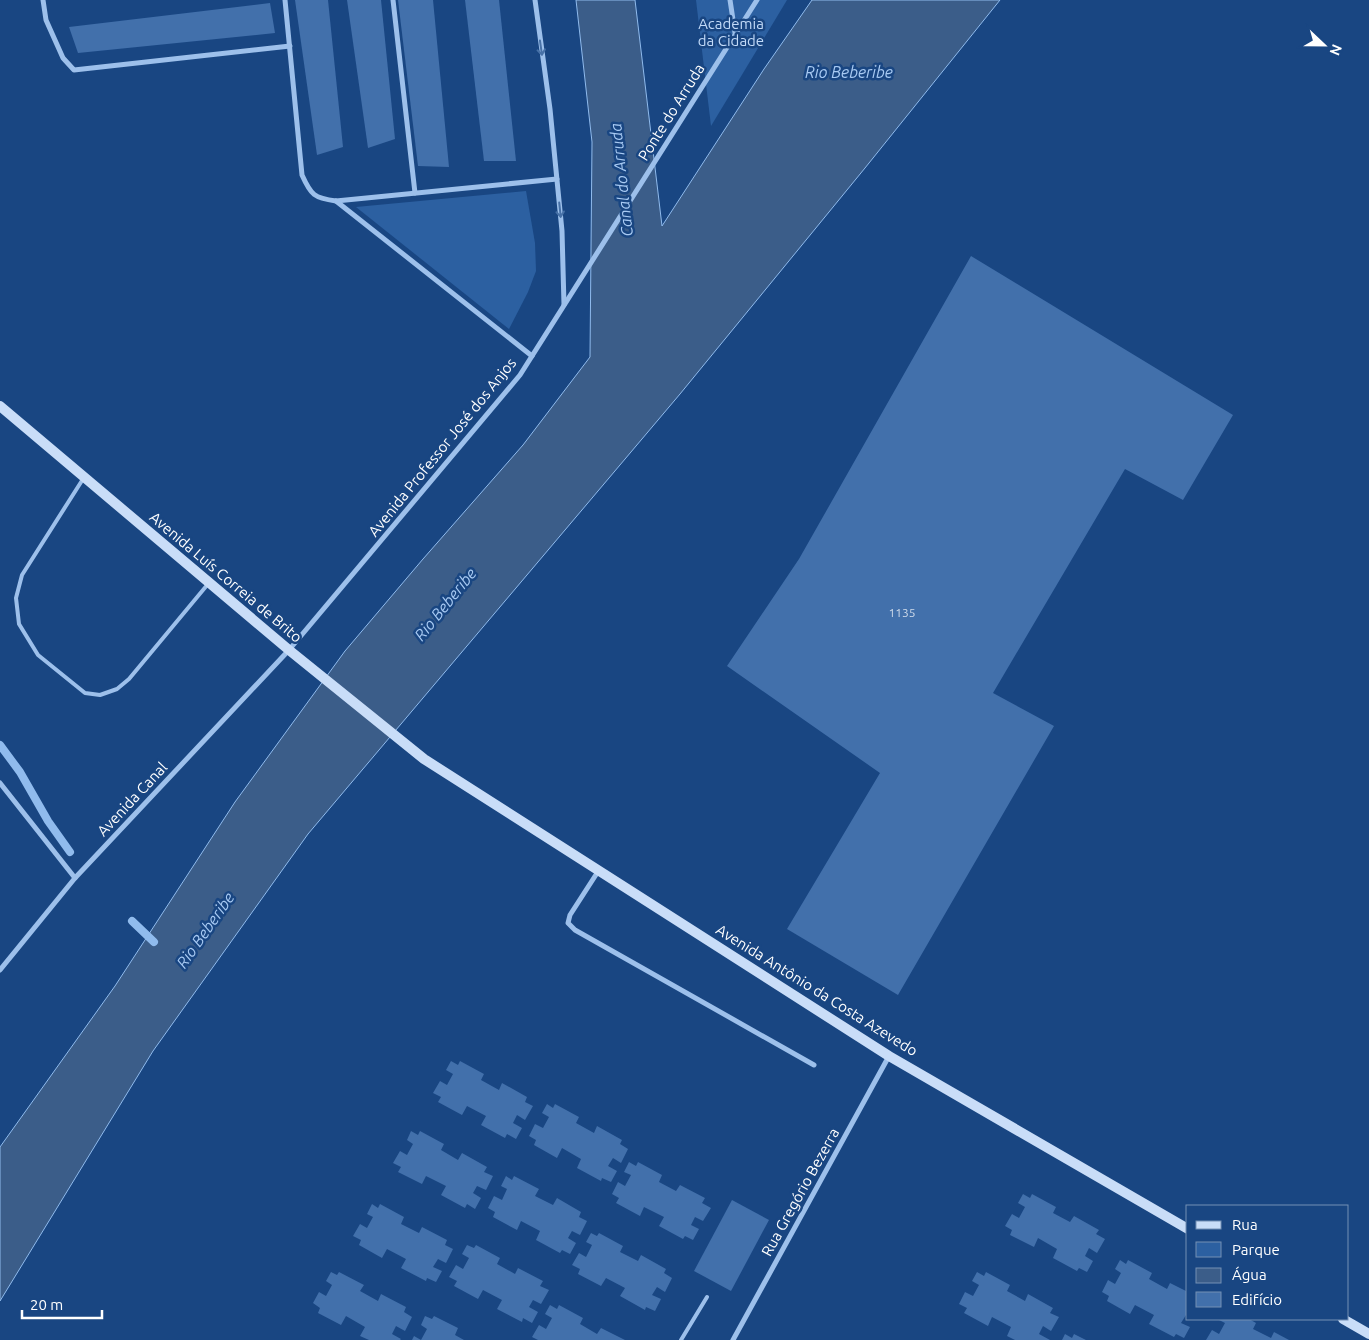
<svg xmlns="http://www.w3.org/2000/svg" width="1369" height="1340" viewBox="0 0 1369 1340" font-family="Ubuntu,sans-serif">
  <style>
    .green { fill: #2c60a1 }
    .water { fill: #3b5d89; stroke: #90bbed }
    .lines { fill: none; stroke-linecap: round; stroke-linejoin: round }
    .stream { stroke: #90bbed; stroke-width: 8 }
    .building { fill: #4270ab }
    .lane { stroke: #9dc0eb; stroke-width: 4 }
    .street { stroke: #9dc0eb; stroke-width: 5 }
    .secondary { stroke: #c9ddf8; stroke-width: 10 }
    .oneway { stroke: #4771a7 }
    .labels { text-anchor: middle; dominant-baseline: central; stroke-width: 5; stroke-linejoin: round; paint-order: stroke }
    .number-label { font-size: 12px; fill: #d0dbea }
    .park-label { font-size: 15px; fill: #c2daf8; stroke: #194682 }
    .street-label { font-size: 15px; fill: #fff; stroke: #194682 }
    .water-label { font-size: 16px; font-style: italic; fill: #a8caf3; stroke: #194682 }
  </style>
  <rect width="100%" height="100%" fill="#194682"/>
  <g class="green">
    <path d="M696 0H787L711 126Z"/>
    <path d="M526 191 535 243 536 271 528 292 509 329 356 207Z"/>
  </g>
  <path class="water" d="M576 0H635L662 226 764 69 812 0H1000L865 168 680 394 308 834 153 1051 0 1301V1147L115 986 235 802 345 651 423 559 523 445 590 357 592 142Z"/>
  <g class="lines">
    <g class="stream">
      <path d="M0 745 20 772 48 821 70 852"/>
      <path d="M132 921 154 942"/>
    </g>
  </g>
  <g class="building">
    <path d="M295 0H328L343 147 317 155Z"/>
    <path d="M347 0H381L395 139 368 148Z"/>
    <path d="M398 0H433L449 167 418 166Z"/>
    <path d="M465 0H499L516 161H484Z"/>
    <path d="M270 3 275 33 78 53 69 27Z"/>
    <path d="M971 256 1233 415 1183 500 1125 469 993 693 1054 726 898 995 787 929 880 773 727 666 799 559Z"/>
    <path d="M451 1061 458 1065 460 1061 484 1074 481 1080 499 1090 502 1083 527 1097 525 1102 533 1106 525 1120 517 1115 513 1123 522 1128 516 1139 507 1134 505 1138 481 1125 486 1116 467 1106 462 1115 438 1102 441 1097 433 1093 440 1081 447 1085 453 1074 446 1070Z"/>
    <path d="M547 1104 553 1108 555 1104 579 1117 576 1123 594 1133 597 1126 622 1140 620 1144 628 1149 621 1163 613 1158 608 1166 617 1171 611 1182 602 1178 601 1181 577 1168 581 1159 562 1148 557 1158 534 1145 536 1140 529 1136 535 1124 543 1128 549 1117 542 1113Z"/>
    <path d="M411 1131 418 1135 420 1131 444 1144 441 1150 458 1160 462 1153 487 1167 484 1172 493 1176 486 1190 477 1186 473 1193 481 1198 475 1209 467 1204 465 1208 441 1195 446 1186 426 1176 422 1184 398 1172 401 1167 393 1163 400 1151 407 1155 413 1144 407 1140Z"/>
    <path d="M629 1162 636 1166 638 1162 662 1175 659 1182 676 1191 680 1185 705 1198 702 1203 711 1208 703 1221 695 1217 691 1225 699 1229 693 1240 685 1236 683 1239 659 1226 664 1217 644 1207 640 1216 616 1203 619 1198 612 1194 618 1182 625 1186 631 1175 624 1172Z"/>
    <path d="M506 1176 512 1180 514 1176 539 1189 535 1196 553 1205 557 1198 581 1212 579 1217 587 1221 580 1235 572 1231 568 1238 576 1243 570 1254 562 1250 560 1253 536 1240 540 1231 521 1221 517 1230 493 1217 495 1212 488 1208 494 1196 502 1200 507 1189 501 1186Z"/>
    <path d="M1023 1194 1030 1198 1032 1194 1056 1207 1053 1213 1070 1222 1074 1216 1099 1230 1096 1234 1105 1239 1097 1253 1089 1248 1085 1256 1093 1261 1087 1272 1079 1268 1077 1271 1053 1258 1057 1249 1038 1238 1034 1247 1010 1235 1012 1230 1005 1226 1012 1214 1019 1218 1025 1207 1018 1203Z"/>
    <path d="M732 1200 769 1220 731 1291 694 1271Z"/>
    <path d="M372 1204 378 1208 380 1204 404 1217 401 1224 419 1233 422 1227 447 1240 445 1245 453 1249 446 1263 438 1259 433 1267 442 1271 436 1282 427 1278 426 1281 401 1268 406 1259 387 1249 382 1258 359 1245 361 1240 353 1236 360 1224 367 1228 373 1217 367 1214Z"/>
    <path d="M591 1233 597 1236 599 1233 623 1246 620 1252 638 1261 641 1255 666 1269 664 1273 672 1278 665 1292 657 1287 652 1295 661 1299 655 1311 646 1307 645 1310 620 1296 625 1288 606 1278 601 1286 578 1274 580 1269 572 1265 579 1253 586 1257 592 1245 586 1242Z"/>
    <path d="M467 1245 474 1248 476 1245 500 1258 497 1264 515 1274 518 1268 543 1281 540 1286 549 1290 541 1304 533 1300 529 1307 538 1312 532 1323 523 1318 522 1322 497 1309 502 1300 483 1290 478 1299 454 1286 457 1281 449 1277 456 1265 463 1269 469 1258 462 1254Z"/>
    <path d="M1120 1260 1126 1264 1128 1260 1152 1273 1149 1279 1167 1289 1170 1283 1188 1292V1316L1186 1315 1181 1323 1190 1327 1184 1338 1176 1334 1174 1337 1149 1324 1154 1315 1135 1305 1130 1314 1107 1301 1109 1296 1102 1292 1108 1280 1115 1284 1121 1273 1115 1269Z"/>
    <path d="M331 1272 337 1275 339 1272 364 1285 360 1291 378 1301 381 1294 406 1307 404 1312 412 1317 405 1331 396 1326 392 1334 401 1339 400 1340H369L360 1336 365 1327 346 1316 341 1325 318 1313 320 1308 313 1303 319 1292 326 1296 332 1285 326 1281Z"/>
    <path d="M977 1272 984 1276 986 1272 1010 1285 1007 1291 1025 1301 1028 1294 1053 1308 1050 1313 1059 1317 1051 1331 1043 1326 1039 1334 1050 1340H1015L1007 1336 1011 1327 992 1317 988 1326 964 1313 967 1308 959 1304 965 1292 973 1296 979 1285 972 1281Z"/>
    <path d="M550 1305 557 1309 559 1305 583 1318 580 1324 597 1334 601 1328 625 1340H538L532 1337 539 1325 546 1329 552 1318 545 1314Z"/>
    <path d="M425 1316 432 1319 434 1316 458 1328 455 1335 464 1340H412L414 1336 421 1340 427 1329 421 1325Z"/>
    <path d="M1217 1319H1249L1256 1323 1253 1329 1271 1338 1274 1332 1289 1340H1206L1212 1330 1219 1334 1225 1323Z"/>
    <path d="M1065 1334 1072 1338 1074 1334 1086 1340H1062Z"/>
  </g>
  <g class="lines">
    <g class="lane">
      <path d="M83 479 22 575 16 598 19 624 38 655 85 693 100 695 117 689 129 679 208 584"/>
      <path d="M681 1340 707 1297"/>
    </g>
    <g class="street">
      <path d="M43 0 46 20 63 58 74 70 290 46"/>
      <path d="M285 0 302 175C311 195 314 198 336 201L557 179"/>
      <path d="M393 0 415 193"/>
      <path d="M535 0 550 109 562 231 564 305"/>
      <path d="M730 0 735 33"/>
      <path d="M336 201 532 356"/>
      <path d="M0 783 75 878"/>
      <path d="M599 870 570 915 568 923 575 930 814 1065"/>
      <path d="M0 970 75 878 289 650 520 375 757 0"/>
      <path d="M733 1340 889 1056"/>
    </g>
    <g class="secondary">
      <path d="M0 406 289 650 424 759 889 1056 1188 1229"/>
      <path d="M1343 1319 1369 1334"/>
    </g>
  </g>
  <defs><path id="oneway-shaft" d="M-6 0H5M1.5-3L5.5 0L1.5 3" fill="none" stroke-width="1.6" stroke-linecap="round" stroke-linejoin="round" transform="scale(1.25)"/></defs>
  <g class="oneway">
    <use href="#oneway-shaft" transform="translate(541 48) rotate(82)"/>
    <use href="#oneway-shaft" transform="translate(560 210) rotate(84)"/>
  </g>
  <g class="labels">
    <g class="number-label">
      <text x="902" y="612">1135</text>
    </g>
    <g class="park-label">
      <text x="731" y="23">Academia<tspan x="731" dy="17">da Cidade</tspan></text>
    </g>
    <g class="street-label">
      <text transform="translate(671 112) rotate(-58)">Ponte do Arruda</text>
      <text transform="translate(442 447) rotate(-51)">Avenida Professor José dos Anjos</text>
      <text transform="translate(226 577) rotate(40)">Avenida Luís Correia de Brito</text>
      <text transform="translate(132 799) rotate(-47)">Avenida Canal</text>
      <text transform="translate(817 990) rotate(32)">Avenida Antônio da Costa Azevedo</text>
      <text transform="translate(800 1192) rotate(-61)">Rua Gregório Bezerra</text>
    </g>
    <g class="water-label">
      <text x="849" y="72">Rio Beberibe</text>
      <text transform="translate(621 180) rotate(-96)">Canal do Arruda</text>
      <text transform="translate(445 604) rotate(-51)">Rio Beberibe</text>
      <text transform="translate(205 930) rotate(-55)">Rio Beberibe</text>
    </g>
  </g>
  <rect x="1186" y="1205" width="162" height="115" fill="#194682" stroke="#7590b4"/>
  <rect x="1196" y="1221" width="25" height="8" fill="#c9ddf8" stroke="#7590b4"/>
  <text x="1232" y="1230" font-size="15" fill="#ffffff">Rua</text>
  <rect x="1196" y="1242" width="25" height="15" fill="#2c60a1" stroke="#7590b4"/>
  <text x="1232" y="1255" font-size="15" fill="#ffffff">Parque</text>
  <rect x="1196" y="1268" width="25" height="15" fill="#3b5d89" stroke="#7590b4"/>
  <text x="1232" y="1280" font-size="15" fill="#ffffff">Água</text>
  <rect x="1196" y="1292" width="25" height="15" fill="#4270ab" stroke="#7590b4"/>
  <text x="1232" y="1305" font-size="15" fill="#ffffff">Edifício</text>
  <g transform="translate(1324 45) rotate(112)" stroke="#194682" stroke-width="4" paint-order="stroke">
  <path d="M0-4L9 19L0 12L-9 19Z" fill="#ffffff"/>
  <text y="-8" font-size="14" font-weight="bold" text-anchor="middle" fill="#ffffff">N</text>
  </g>
  <path d="M22 1310v8h80v-8" fill="none" stroke="#ffffff" stroke-width="2.5"/>
  <text x="30" y="1310" font-size="15" fill="#ffffff" stroke="#194682" stroke-width="4" paint-order="stroke">20 m</text>
</svg>
